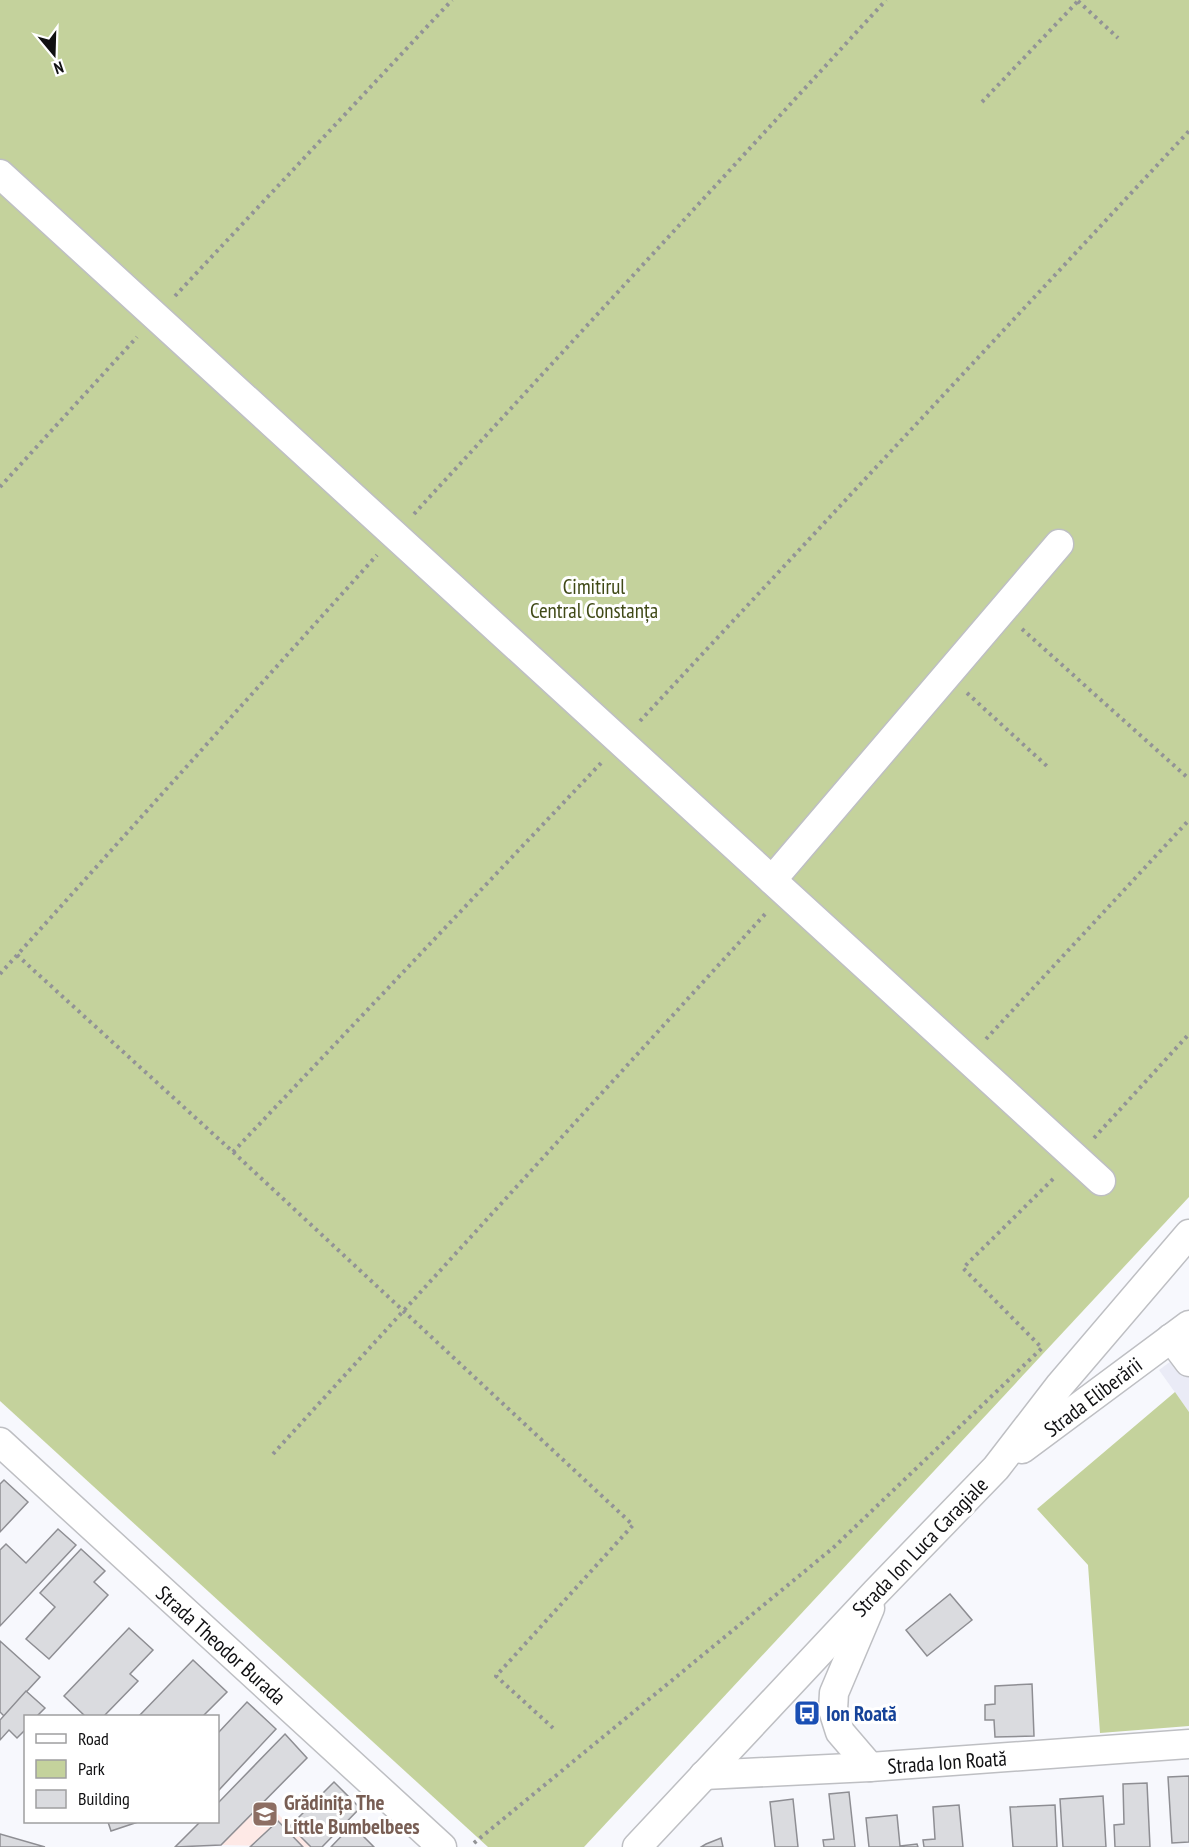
<svg xmlns="http://www.w3.org/2000/svg" width="1189" height="1847" viewBox="0 0 1189 1847" font-family="'PT Sans Narrow',sans-serif">
  <style>
    .built { fill: #eaebf6 }
    .education { fill: #fee9e6 }
    .green { fill: #c4d29c }
    .building { fill: #dadbdf; stroke: #8e8e93; stroke-width: 1.5 }
    .lines { fill: none; stroke-linecap: round; stroke-linejoin: round }
    .minor-casing { stroke: #bebfc3; stroke-width: 31 }
    .path { stroke: #929396; stroke-width: 4; stroke-dasharray: 3 4.5; stroke-linecap: butt }
    .minor { stroke: #fff; stroke-width: 28 }
    .labels { text-anchor: middle; dominant-baseline: central; stroke-width: 6; stroke-linejoin: round; paint-order: stroke }
    .park-label { font-size: 21px; fill: #404a17; stroke: #fff }
    .street-label { font-size: 21px; fill: #101012; stroke: #fff }
    .transit-label { font-size: 21px; font-weight: bold; fill: #164399; stroke: #fff; text-anchor: start }
    .education-label { font-size: 21px; font-weight: bold; fill: #785e54; stroke: #fff; text-anchor: start }
  </style>
  <rect width="100%" height="100%" fill="#f7f8fd"/>
  <path class="built" d="M1189 1348V1412L1159 1370Z"/>
  <path class="education" d="M265 1801 311 1847 221 1845Z"/>
  <g class="green">
    <path d="M0 0H1189V1197L584 1847H488L0 1401Z"/>
    <path d="M1175 1392 1189 1412V1726L1100 1733 1088 1565 1037 1509Z"/>
  </g>
  <g class="building">
    <path d="M4 1480 28 1502 0 1532V1484Z"/>
    <path d="M58 1529 76 1545 0 1626V1550L6 1544 26 1563Z"/>
    <path d="M81 1549 105 1571 94 1582 108 1595 49 1659 26 1639 55 1607 40 1593Z"/>
    <path d="M950 1594 972 1620 927 1656 906 1630Z"/>
    <path d="M129 1628 153 1650 130 1674 138 1681 104 1716H85L64 1696Z"/>
    <path d="M0 1641 40 1677 4 1716 0 1712Z"/>
    <path d="M193 1660 227 1692 203 1716H139Z"/>
    <path d="M1032 1684 1034 1736 995 1737 994 1720H985V1705L995 1704V1686Z"/>
    <path d="M26 1691 45 1708 37 1716H26V1729L17 1738 9 1730 0 1740V1720Z"/>
    <path d="M247 1702 276 1729 218 1791V1733Z"/>
    <path d="M285 1734 307 1758 221 1845 175 1847 200 1822H218V1803Z"/>
    <path d="M1189 1776V1842L1172 1843 1168 1777Z"/>
    <path d="M334 1782 360 1808 322 1847H311L290 1826Z"/>
    <path d="M1147 1783 1150 1847H1115L1114 1825 1124 1824 1123 1784Z"/>
    <path d="M849 1792 855 1847H824L823 1840 834 1839 829 1794Z"/>
    <path d="M1103 1796 1106 1847H1063L1060 1799Z"/>
    <path d="M793 1799 798 1847H775L770 1802Z"/>
    <path d="M959 1805 963 1847H924L923 1840 935 1839 933 1807Z"/>
    <path d="M1055 1805 1057 1847H1013L1010 1807Z"/>
    <path d="M897 1815 900 1846 917 1844 918 1847H869L866 1818Z"/>
    <path d="M278 1821 303 1847H250Z"/>
    <path d="M108 1822H138L111 1831Z"/>
    <path d="M352 1825 374 1847H331Z"/>
    <path d="M0 1834 45 1847H0Z"/>
    <path d="M721 1838 723 1847H701L706 1844Z"/>
  </g>
  <g class="lines">
    <defs>
      <g id="minor">
        <path d="M0 174 1101 1181"/>
        <path d="M772 880 1059 544"/>
        <path d="M1171 1338 1189 1362"/>
        <path d="M0 1442 442 1847"/>
        <path d="M1022 1449 1189 1325"/>
        <path d="M870 1608 834 1693 833 1710 840 1732 870 1767"/>
        <path d="M704 1775 870 1767 1189 1744"/>
        <path d="M637 1847 876 1592 996 1468 1060 1385 1189 1234"/>
      </g>
    </defs>
    <use href="#minor" class="minor-casing"/>
    <g class="path">
      <path d="M1078 1 1118 38"/>
      <path d="M982 102 1079 0"/>
      <path d="M175 296 452 0"/>
      <path d="M0 487 137 337"/>
      <path d="M414 514 886 0"/>
      <path d="M1022 629 1189 779"/>
      <path d="M967 693 1049 768"/>
      <path d="M640 721 1189 131"/>
      <path d="M17 955 233 1152 633 1525 496 1676 553 1728"/>
      <path d="M0 974 377 555"/>
      <path d="M986 1039 1189 820"/>
      <path d="M1094 1138 1189 1034"/>
      <path d="M233 1152 602 762"/>
      <path d="M273 1454 766 913"/>
      <path d="M474 1843 833 1548 1042 1348 963 1268 1055 1177"/>
    </g>
    <use href="#minor" class="minor"/>
  </g>
  <defs>
    <symbol id="bus-square" viewBox="-11 -11 22 22"><rect x="-9" y="-9" width="18" height="18" rx="4" fill="#1a4fb4" stroke="#fff"/><path d="M-5-6H5V4H4V6H2V4H-2V6H-4V4H-5ZM-3.5-4V0h7V-4ZM-3.5 1.2v1.5H-2V1.2ZM2 1.2v1.5H3.5V1.2Z" fill="#fff"/></symbol>
    <symbol id="school-square" viewBox="-11 -11 22 22"><rect x="-9" y="-9" width="18" height="18" rx="4" fill="#8d6e63" stroke="#fff"/><path d="M0-5L7-2L0 1L-7-2ZM-4 1L0 2.5L4 1V4Q0 6-4 4Z" fill="#fff"/></symbol>
  </defs>
  <g fill-rule="evenodd">
    <use href="#bus-square" x="792" y="1698" width="30" height="30"/>
    <use href="#school-square" x="250" y="1799" width="30" height="30"/>
  </g>
  <g class="labels">
    <g class="park-label">
      <text x="594" y="586">Cimitirul<tspan x="594" dy="24">Central Constanța</tspan></text>
    </g>
    <g class="street-label">
      <text transform="translate(1093 1397) rotate(-37)">Strada Eliberării</text>
      <text transform="translate(920 1547) rotate(-46)">Strada Ion Luca Caragiale</text>
      <text transform="translate(221 1645) rotate(42)">Strada Theodor Burada</text>
      <text transform="translate(947 1762) rotate(-4)">Strada Ion Roată</text>
    </g>
    <g class="transit-label">
      <text x="826" y="1713">Ion Roată</text>
    </g>
    <g class="education-label">
      <text x="284" y="1802">Grădinița The<tspan x="284" dy="24">Little Bumbelbees</tspan></text>
    </g>
  </g>
  <rect x="24" y="1715" width="195" height="108" fill="#ffffff" stroke="#9f9fa0" stroke-width="1.5"/>
  <rect x="36" y="1734" width="30" height="9" fill="#ffffff" stroke="#9f9fa0" stroke-width="1.5"/>
  <text x="78" y="1745" font-size="18" fill="#101012">Road</text>
  <rect x="36" y="1760" width="30" height="18" fill="#c4d29c" stroke="#9f9fa0" stroke-width="1.5"/>
  <text x="78" y="1775" font-size="18" fill="#101012">Park</text>
  <rect x="36" y="1790" width="30" height="18" fill="#dadbdf" stroke="#9f9fa0" stroke-width="1.5"/>
  <text x="78" y="1805" font-size="18" fill="#101012">Building</text>
  <g transform="translate(54 54) rotate(161)" stroke="#ffffff" stroke-width="4.5" paint-order="stroke">
  <path d="M0-4.5L10 22L0 15L-10 22Z" fill="#101012"/>
  <text y="-9" font-size="16" font-weight="bold" text-anchor="middle" fill="#101012">N</text>
  </g>
</svg>
